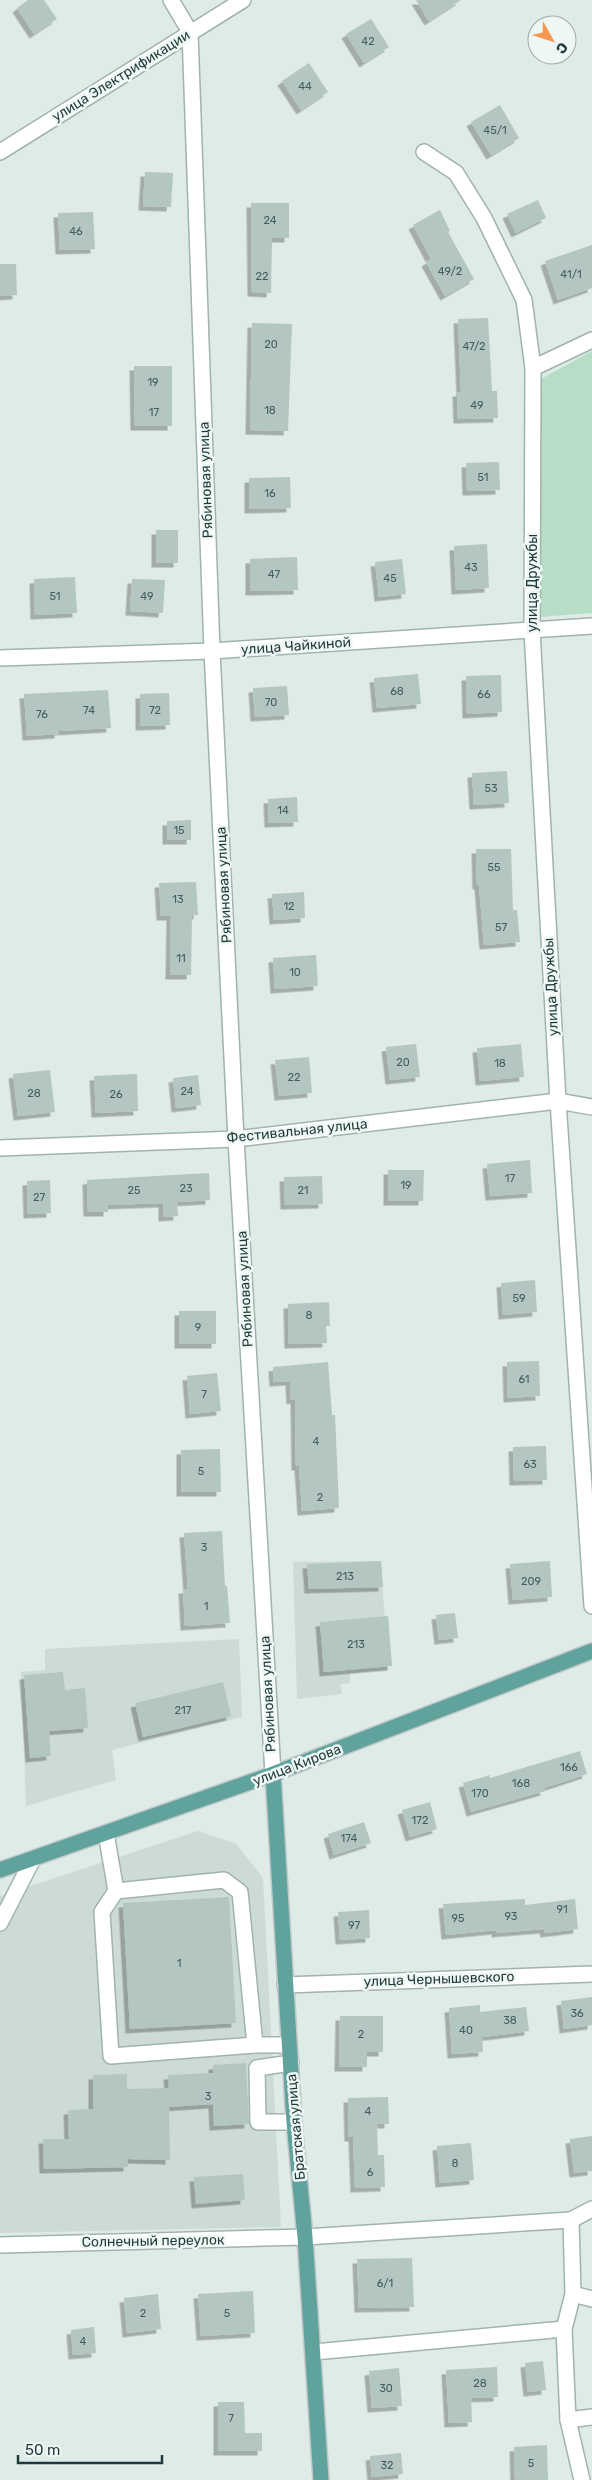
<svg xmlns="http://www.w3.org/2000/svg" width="592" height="2480" viewBox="0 0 592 2480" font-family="Rubik,sans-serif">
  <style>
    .built { fill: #cddbd7 }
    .green { fill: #b6dec7 }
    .building { fill: #b4c6c1; filter: url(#shadow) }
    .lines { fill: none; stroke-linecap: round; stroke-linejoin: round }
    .minor-casing { stroke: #a1b3af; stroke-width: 18 }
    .major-casing { stroke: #c0c8c8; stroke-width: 18 }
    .minor { stroke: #fff; stroke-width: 15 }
    .major { stroke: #60a39d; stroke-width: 15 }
    .labels { text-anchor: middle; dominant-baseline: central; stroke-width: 5; stroke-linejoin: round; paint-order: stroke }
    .number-label { font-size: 11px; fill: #445e5b }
    .street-label { font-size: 14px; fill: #1f3b39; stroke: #eff7f5 }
  </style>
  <defs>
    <filter id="shadow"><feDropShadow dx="-4.5" dy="4.5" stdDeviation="0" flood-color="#0004"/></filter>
  </defs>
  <rect width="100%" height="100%" fill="#deebe7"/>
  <g class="built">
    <path d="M381 1561 388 1670 350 1673V1683L340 1684 342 1694 297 1699 293 1562Z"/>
    <path d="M239 1639 242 1717 112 1750 116 1780 26 1806 21 1672 45 1670V1649Z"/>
    <path d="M198 1831 236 1844 263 1878 281 2227 0 2233V1896Z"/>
  </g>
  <path class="green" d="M592 351V613L540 617 539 380Z"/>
  <g class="building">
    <path d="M28 0H44L57 19 34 34 17 8Z"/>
    <path d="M416 0H461L429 21Z"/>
    <path d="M371 19 389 47 364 63 346 34Z"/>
    <path d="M309 63 328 92 301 110 282 81Z"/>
    <path d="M500 105 519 138 491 155 471 122Z"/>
    <path d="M145 172 173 173 171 207 143 206Z"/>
    <path d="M538 200 546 218 516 233 507 214Z"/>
    <path d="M251 203H289V238H272L271 293 252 292Z"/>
    <path d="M440 210 450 231 448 232 474 279 445 296 426 262 431 259 413 225Z"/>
    <path d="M93 212 95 249 60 250 58 213Z"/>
    <path d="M592 245V288L558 300 545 261Z"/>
    <path d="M0 264H16L17 295 0 296Z"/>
    <path d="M488 318 492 391H497L498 418 458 419 457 392H461L458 319Z"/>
    <path d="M252 323 292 324 288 431 250 430Z"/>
    <path d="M134 366H172V426H135Z"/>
    <path d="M499 462 500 490 467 491 466 463Z"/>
    <path d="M290 477 291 508 249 509V478Z"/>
    <rect x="156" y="530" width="22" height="33"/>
    <path d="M487 544 489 588 456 590 454 546Z"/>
    <path d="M297 557 298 590 250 591V559Z"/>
    <path d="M402 559 406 594 379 597 375 562Z"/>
    <path d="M75 577 77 613 35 615 34 579Z"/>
    <path d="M132 579 165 580 163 613 130 611Z"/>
    <path d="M418 674 421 704 377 708 374 678Z"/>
    <path d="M501 675 502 712 467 714 466 676Z"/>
    <path d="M287 686 289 715 255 717 253 688Z"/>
    <path d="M108 690 111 728 59 731V734L27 736 24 694Z"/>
    <path d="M169 693 170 725 140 726V694Z"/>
    <path d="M507 771 509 803 474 805 472 773Z"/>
    <path d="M297 797 298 822 269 823 268 799Z"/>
    <path d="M191 820V840H167V821Z"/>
    <path d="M476 849H511L513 910H517L520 942 484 945 479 885H477Z"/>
    <path d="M196 882 198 915H192L191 975H170L171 916H161L159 883Z"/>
    <path d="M304 892 305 918 274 920 272 894Z"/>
    <path d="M316 955 318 986 275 989 273 958Z"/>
    <path d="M416 1044 420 1077 390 1080 386 1047Z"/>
    <path d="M521 1044 524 1077 480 1081 477 1048Z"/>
    <path d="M309 1057 312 1093 279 1096 275 1060Z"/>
    <path d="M50 1070 55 1112 18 1116 13 1074Z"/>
    <path d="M137 1074 138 1111 96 1113 94 1076Z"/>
    <path d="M198 1075 201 1105 176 1108 173 1078Z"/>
    <path d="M530 1160 532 1193 490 1196 487 1164Z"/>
    <path d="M388 1170H424L423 1201H388Z"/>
    <path d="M209 1173 210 1200 177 1202 178 1216 163 1217V1203L108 1205V1212H88L87 1180Z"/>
    <path d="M322 1176 323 1204 285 1205 284 1177Z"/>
    <path d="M50 1180 51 1213 28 1214 27 1181Z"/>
    <path d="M535 1280 537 1312 503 1315 501 1283Z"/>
    <path d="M329 1302 330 1326H326L327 1343 289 1344 288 1304Z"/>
    <rect x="179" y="1311" width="37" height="33"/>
    <path d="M539 1361 540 1396 508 1398 507 1362Z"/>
    <path d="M328 1362 332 1415H335L339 1508 302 1511 299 1466H296L295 1399 291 1400 290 1381 274 1382 273 1367Z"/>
    <path d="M217 1373 221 1411 190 1414 187 1376Z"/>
    <path d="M546 1446 547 1480 514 1481 513 1447Z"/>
    <path d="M220 1449 221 1492H181V1450Z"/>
    <path d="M222 1531 225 1586H227L230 1623 185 1626 183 1589H188L184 1533Z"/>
    <path d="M381 1561 383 1587 309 1589 307 1564Z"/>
    <path d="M550 1561 552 1597 513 1600 510 1564Z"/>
    <path d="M455 1613 458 1638 439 1640 436 1615Z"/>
    <path d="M388 1616 392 1666 324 1672 320 1622Z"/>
    <path d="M63 1672 65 1690 85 1688 88 1728 49 1731 51 1756 30 1758 24 1675Z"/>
    <path d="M223 1682 231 1716 143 1737 135 1703Z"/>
    <path d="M580 1751 587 1774 544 1788 545 1791 471 1812 463 1783 490 1775V1778Z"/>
    <path d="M430 1802 437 1829 410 1837 402 1810Z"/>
    <path d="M364 1822 371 1843 334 1855 328 1834Z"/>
    <path d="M229 1897 236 2023 130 2029 123 1903Z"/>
    <path d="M525 1899V1905L575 1899 578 1929 545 1933 544 1929 496 1933V1930L446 1935 443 1904Z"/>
    <path d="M369 1910 370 1938 340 1940 338 1912Z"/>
    <path d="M592 1997V2025L564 2029 561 2001Z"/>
    <path d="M480 2005V2012L526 2007 529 2031 482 2037 483 2052 452 2054 449 2008Z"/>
    <path d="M340 2016H383V2052H367V2067H339Z"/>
    <path d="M246 2063 249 2124 214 2126 213 2104 169 2107 170 2160 128 2159V2167L44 2169 43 2139H69L68 2110 93 2109V2075L127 2074V2089L169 2088 168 2075 213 2073V2065Z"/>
    <path d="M388 2097 389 2124H377L378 2155H384L385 2187 355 2188 353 2137H349L348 2098Z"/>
    <path d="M592 2136V2171L574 2173 570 2139Z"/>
    <path d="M471 2143 474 2180 440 2183 437 2146Z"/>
    <path d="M243 2174 245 2200 196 2204 194 2177Z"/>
    <path d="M412 2258 414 2307 359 2308 357 2259Z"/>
    <path d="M253 2291 255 2333 201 2336 198 2294Z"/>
    <path d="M158 2294 161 2329 127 2333 124 2298Z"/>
    <path d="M94 2327 96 2353 73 2355 71 2330Z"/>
    <path d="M543 2361 546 2390 528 2392 525 2363Z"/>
    <path d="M497 2367 498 2397 471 2398 472 2422 449 2423 446 2370Z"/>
    <path d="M399 2368 402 2406 372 2408 369 2371Z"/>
    <path d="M218 2402H244L245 2433H262V2451H218Z"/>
    <path d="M547 2445 548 2480H515L514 2447Z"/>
    <path d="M401 2453 403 2474 372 2477 370 2456Z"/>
  </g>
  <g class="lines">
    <defs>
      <g id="minor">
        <path d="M171 0 190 32 212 651 236 1139 273 1774"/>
        <path d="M0 152 243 0"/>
        <path d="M424 152 456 173 484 218 524 300 533 368 532 631 558 1101 592 1606"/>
        <path d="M533 368 592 340"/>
        <path d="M0 658 212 651 592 626"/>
        <path d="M0 1148 236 1139 558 1101 592 1107"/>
        <path d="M106 1833 116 1891 224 1880 240 1892 255 2045H289"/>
        <path d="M116 1891 102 1912 111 2056 255 2045"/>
        <path d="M0 1923 33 1859"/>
        <path d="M285 1985 592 1974"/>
        <path d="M291 2063 257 2068 258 2122H294"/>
        <path d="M571 2220 592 2209"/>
        <path d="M0 2245 305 2237 571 2220 573 2294 564 2329 568 2420 582 2480"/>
        <path d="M573 2294 592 2299"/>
        <path d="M314 2352 564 2329"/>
        <path d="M568 2420 592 2417"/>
      </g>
      <g id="major">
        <path d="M273 1774 294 2122 305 2237 321 2480"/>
        <path d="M0 1870 273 1774 592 1651"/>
      </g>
    </defs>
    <use href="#minor" class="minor-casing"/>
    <use href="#major" class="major-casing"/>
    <use href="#minor" class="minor"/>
    <use href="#major" class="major"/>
  </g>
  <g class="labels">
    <g class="number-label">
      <text x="368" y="41">42</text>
      <text x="305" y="86">44</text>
      <text x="495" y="130">45/1</text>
      <text x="270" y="220">24</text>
      <text x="76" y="231">46</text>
      <text x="450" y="271">49/2</text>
      <text x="571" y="274">41/1</text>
      <text x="262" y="276">22</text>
      <text x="271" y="344">20</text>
      <text x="474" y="346">47/2</text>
      <text x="153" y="382">19</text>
      <text x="477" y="405">49</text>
      <text x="270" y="410">18</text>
      <text x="154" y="412">17</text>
      <text x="483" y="477">51</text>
      <text x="270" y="493">16</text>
      <text x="471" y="567">43</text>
      <text x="274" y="574">47</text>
      <text x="390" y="578">45</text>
      <text x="55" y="596">51</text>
      <text x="147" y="596">49</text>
      <text x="397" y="691">68</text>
      <text x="484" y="694">66</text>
      <text x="271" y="702">70</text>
      <text x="89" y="710">74</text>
      <text x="155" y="710">72</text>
      <text x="42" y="714">76</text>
      <text x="491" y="788">53</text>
      <text x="283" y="810">14</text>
      <text x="179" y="830">15</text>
      <text x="494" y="867">55</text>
      <text x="178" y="899">13</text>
      <text x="289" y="906">12</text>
      <text x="501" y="927">57</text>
      <text x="181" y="958">11</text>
      <text x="295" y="972">10</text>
      <text x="403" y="1062">20</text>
      <text x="500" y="1063">18</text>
      <text x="294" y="1077">22</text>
      <text x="187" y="1091">24</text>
      <text x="34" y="1093">28</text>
      <text x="116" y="1094">26</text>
      <text x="510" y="1178">17</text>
      <text x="406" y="1185">19</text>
      <text x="186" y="1188">23</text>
      <text x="134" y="1190">25</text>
      <text x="303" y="1190">21</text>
      <text x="39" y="1197">27</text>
      <text x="519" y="1298">59</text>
      <text x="309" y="1315">8</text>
      <text x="198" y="1327">9</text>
      <text x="524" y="1379">61</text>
      <text x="204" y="1394">7</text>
      <text x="316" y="1441">4</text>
      <text x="530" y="1464">63</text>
      <text x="201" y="1471">5</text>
      <text x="320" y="1497">2</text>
      <text x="204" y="1547">3</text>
      <text x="345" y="1576">213</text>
      <text x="531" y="1581">209</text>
      <text x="206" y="1606">1</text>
      <text x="356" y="1644">213</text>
      <text x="183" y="1710">217</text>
      <text x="569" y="1767">166</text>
      <text x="521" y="1783">168</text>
      <text x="480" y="1793">170</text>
      <text x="420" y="1820">172</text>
      <text x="349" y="1838">174</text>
      <text x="562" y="1909">91</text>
      <text x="511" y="1916">93</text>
      <text x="458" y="1918">95</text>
      <text x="354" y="1925">97</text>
      <text x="179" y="1963">1</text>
      <text x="577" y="2013">36</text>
      <text x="510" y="2020">38</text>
      <text x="466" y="2030">40</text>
      <text x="361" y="2034">2</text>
      <text x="208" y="2096">3</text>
      <text x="368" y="2111">4</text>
      <text x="455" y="2163">8</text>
      <text x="370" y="2172">6</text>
      <text x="385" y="2283">6/1</text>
      <text x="143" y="2313">2</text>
      <text x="227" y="2313">5</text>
      <text x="83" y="2341">4</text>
      <text x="480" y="2383">28</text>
      <text x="386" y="2388">30</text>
      <text x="231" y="2418">7</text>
      <text x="531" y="2463">5</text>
      <text x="387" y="2465">32</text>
    </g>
    <g class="street-label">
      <text transform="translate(121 76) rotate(-32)">улица Электрификации</text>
      <text transform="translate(206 480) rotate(-92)">Рябиновая улица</text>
      <text transform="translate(532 583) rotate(-90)">улица Дружбы</text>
      <text transform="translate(296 646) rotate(-4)">улица Чайкиной</text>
      <text transform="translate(224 885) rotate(-93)">Рябиновая улица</text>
      <text transform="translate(551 987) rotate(-93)">улица Дружбы</text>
      <text transform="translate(297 1131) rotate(-6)">Фестивальная улица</text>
      <text transform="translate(245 1289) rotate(-93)">Рябиновая улица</text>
      <text transform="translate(268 1694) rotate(-93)">Рябиновая улица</text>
      <text transform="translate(297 1765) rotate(-21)">улица Кирова</text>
      <text transform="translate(439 1979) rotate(-2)">улица Чернышевского</text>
      <text transform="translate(296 2127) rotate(-95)">Братская улица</text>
      <text transform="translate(153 2241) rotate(-1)">Солнечный переулок</text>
    </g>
  </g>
  <g transform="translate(552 40) rotate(129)"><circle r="24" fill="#eff7f5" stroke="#9cacaa"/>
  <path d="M0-4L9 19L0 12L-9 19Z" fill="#f9964e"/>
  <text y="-8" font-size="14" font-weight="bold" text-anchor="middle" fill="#1f3b39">С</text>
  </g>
  <path d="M18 2455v8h144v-8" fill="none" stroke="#1f3b39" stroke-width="2.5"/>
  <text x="25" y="2455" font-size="15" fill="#1f3b39" stroke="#eff7f5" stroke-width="4" paint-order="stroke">50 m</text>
</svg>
